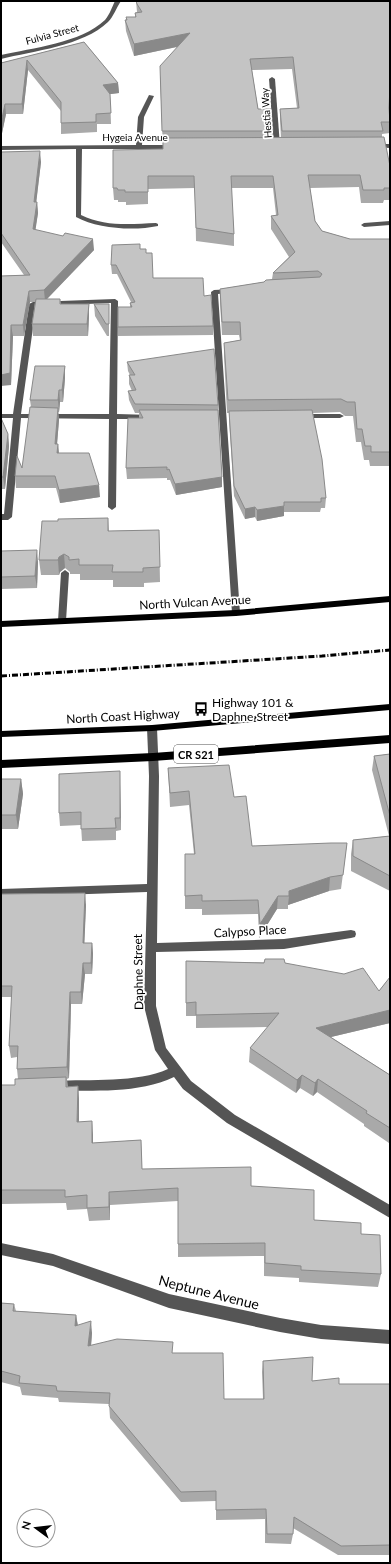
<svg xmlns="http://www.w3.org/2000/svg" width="391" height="1564" viewBox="0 0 391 1564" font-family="Lato,sans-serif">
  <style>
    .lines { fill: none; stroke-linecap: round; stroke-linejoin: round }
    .minor { fill: #555; fill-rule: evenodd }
    .major { fill: #000; fill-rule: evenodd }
    .rail { stroke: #000; stroke-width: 3; stroke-dasharray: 6 2 1 2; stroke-linecap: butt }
    .wall { fill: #a9a9a9; fill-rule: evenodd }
    .shaded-wall { fill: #898989 }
    .building { fill: #c4c4c4; stroke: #898989 }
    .labels { text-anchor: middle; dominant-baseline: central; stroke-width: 3.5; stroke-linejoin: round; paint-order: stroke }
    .far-street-label { font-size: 10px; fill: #000; stroke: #fff }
    .shield { fill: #fff; stroke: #4c4c4c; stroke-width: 1 }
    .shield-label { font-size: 11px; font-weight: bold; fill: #000 }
    .street-label { font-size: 12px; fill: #000; stroke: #fff }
    .poi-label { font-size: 12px; fill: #000; stroke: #fff; text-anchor: start }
    .near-street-label { font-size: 14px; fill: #000; stroke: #fff }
  </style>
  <rect width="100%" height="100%" fill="#fff"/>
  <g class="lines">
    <g class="minor">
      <path d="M115 1H121C116 8 114 16 108 22 83 46 33 51 1 59V55C32 48 81 43 105 20 110 14 112 7 115 1Z"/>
      <path d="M272 77 275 79 280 146 277 148 274 146 269 79Z"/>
      <path d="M149 95 154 96 144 117 142 145H176L179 147 176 149H82L81 215C105 227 131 224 156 223L158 224V226C134 231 98 229 76 217V149L1 150V146L136 145 138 117Z"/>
      <path d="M372 144H390V148L370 147 369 146Z"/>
      <path d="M390 221V225L364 227 361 225 364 223Z"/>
      <path d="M233 289 236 291 235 292 218 294 240 613 236 616 232 613 211 292 214 290Z"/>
      <path d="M115 299 118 301 117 414 152 415 156 417 152 419H117L116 507 112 510 108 507 109 419 21 418 12 517 8 520H1V514H4L13 418H1V414H13L29 304 33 302ZM111 303 109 414H21L36 306Z"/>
      <path d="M297 414H340L344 416 340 418H297Z"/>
      <path d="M65 570 69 573 66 621 62 624 58 621 61 573Z"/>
      <path d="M152 725 157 728 159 776 157 943 284 939 351 930 355 931 356 934 355 937 351 938 284 949 156 952V1006L166 1048 191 1081 235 1115 390 1205V1218L227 1123 183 1089 174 1077C138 1094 94 1090 55 1091L51 1090 49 1086 51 1082 55 1081C90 1079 137 1083 168 1069L155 1050 144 1006 147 892 1 897V889L147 884 149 776 147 728Z"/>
      <path d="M1 1243 53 1254 169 1294 280 1318 321 1325 390 1330V1344L321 1339 280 1332 169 1308 53 1266 1 1255Z"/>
    </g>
    <g class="major">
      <path d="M390 596V602L236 616 1 627V621L236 610Z"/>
      <path d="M390 704V710L152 731 1 737V731L152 725Z"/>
      <path d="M390 735V743L153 761 1 768V760L153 753Z"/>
    </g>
    <path class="rail" d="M1 676 322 656 390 650"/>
  </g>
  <g class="wall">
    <path d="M136 1H390L389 108 390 112V133L382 134V137L390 166V200H384L383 203H361L359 187 310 188 315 221 322 231 350 239H390V466H370L369 460H364L361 442H356L353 416H345L340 412 313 413 326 498 325 508H321L320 512H284V516L257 521 255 517 245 519 234 496 229 420V413H227L224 356V343L240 340 239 335H222L220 302V289L264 282 272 279 273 273 289 257 271 229V216L276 215 273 188H231L234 234V246L196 241 195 188 148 189V204L126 205V202H118V200H114L113 188 163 149 160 78 177 47 134 56 126 31 125 20H126V17H135V13L137 12ZM292 69 297 108 280 109V120L281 138H273V131L258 109 252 70Z"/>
    <path d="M84 42 118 83 119 93 110 94 111 124H97V132L61 134V111L28 70 23 114H6L1 138V63Z"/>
    <path d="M1 152 41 162 36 202H37L38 213 35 230 94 250 47 299H60L61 304H89V316L88 336H33L32 324 35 302H30L24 336H13L11 385 1 276 24 275 1 242Z"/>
    <path d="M140 249 146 253 153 278 204 296 213 326V335L118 336V327L130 307V303L131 302 117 274H112L111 265Z"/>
    <path d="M94 304 109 316V336H107L95 316Z"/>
    <path d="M127 362 218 405 222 477V487L176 495 170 480H167V478L127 479 126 468 139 418V413H135L129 400 128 391H132L129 384V375H130L128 371Z"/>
    <path d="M65 366V378L63 402H60L59 412H58L59 420 57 444H58L59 453 100 497 60 503 56 488H16L15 476 22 468 31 407 30 400Z"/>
    <path d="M1 418 8 434 9 446 5 489H1Z"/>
    <path d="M108 518 109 531 159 530 160 582 144 583V587H113V580H80V574H70V572L65 568 60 572 59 575H41L39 560 58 521Z"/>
    <path d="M1 551 38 562 37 588 1 589Z"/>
    <path d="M390 754V891L351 871V854L353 840 389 836 372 770 374 756Z"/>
    <path d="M168 768 234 797 252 846 347 843 341 889 329 891 288 905V909H277L259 938 258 914 202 915V909H185V854H194L189 805 170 807Z"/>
    <path d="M120 771 121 830 116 831V840L82 841 81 825 60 826 59 813Z"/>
    <path d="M1 779H21L23 794 18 829H1Z"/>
    <path d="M1 894 86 905 84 943H92L93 954 92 974H85L82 1004H71L69 1078 67 1079 68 1087 78 1086 79 1100V1122L93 1135V1143L141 1140 142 1169 251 1186 314 1220 361 1234 381 1274 378 1287 299 1282V1278L264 1276V1256L178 1257V1201L110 1205V1220L89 1221 87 1209 67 1210 66 1203 1 1204V1085H15L18 1079 17 1069V1057L11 1058 9 1046 12 997H1Z"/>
    <path d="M186 961 285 963 379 991 390 977V1023L331 1037 390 1075V1142L389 1143 364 1126V1124L317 1092 313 1096 300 1088 296 1093 249 1062 250 1048 268 1027 196 1028V1016H186Z"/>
    <path d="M1 1303 14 1304 16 1311 76 1315 78 1325 92 1333 91 1346 173 1353 224 1399H263L262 1372 263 1361 312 1381 339 1384H390V1555H338L293 1528V1534L291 1544 265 1543V1519L216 1520V1501L181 1502 110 1418 109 1404 59 1402 58 1398 22 1395 20 1387 1 1382Z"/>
  </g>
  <g class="shaded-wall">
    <path d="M190 33V44L134 56V44Z"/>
    <path d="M27 60 28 70 23 114 22 104Z"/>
    <path d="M118 83 119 93 103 95V85Z"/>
    <path d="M5 104 6 114 1 138V123Z"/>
    <path d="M40 151 41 162 35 213 34 202Z"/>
    <path d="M37 202 38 213 34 240 33 229Z"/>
    <path d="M93 239 94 250 45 301 44 290Z"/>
    <path d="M29 291 30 302 24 336 23 325Z"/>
    <path d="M89 304V316L88 336 87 324Z"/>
    <path d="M11 325 13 336 11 385 1 386V375Z"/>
    <path d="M65 366V378L63 402 62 390Z"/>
    <path d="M59 390 60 402 59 412 58 400Z"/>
    <path d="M58 408 59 420 56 456 55 444Z"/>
    <path d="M8 434 9 446 5 489 3 477Z"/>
    <path d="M58 444 59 456 57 453Z"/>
    <path d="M222 477V487L176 495 175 484Z"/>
    <path d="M99 485 100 497 60 503 59 490Z"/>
    <path d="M284 506V516L257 521V510Z"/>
    <path d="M255 507V517L245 519V509Z"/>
    <path d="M37 550 38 562 37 588 35 576Z"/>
    <path d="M64 554 65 568 60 572 59 575 58 560 59 557Z"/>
    <path d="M120 771V784L121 830 120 818Z"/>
    <path d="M21 779 23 794 18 829 16 815Z"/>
    <path d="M330 877 329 891 288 905 289 896V891Z"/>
    <path d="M85 893 86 905 84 954 83 943Z"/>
    <path d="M278 896 277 909 259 938 260 924Z"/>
    <path d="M92 943 93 954 92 974 91 963Z"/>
    <path d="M83 963 85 974 82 1004 81 992Z"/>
    <path d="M70 992 71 1004 69 1078 67 1067Z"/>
    <path d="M390 1010V1023L314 1041 316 1028Z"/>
    <path d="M302 1075 300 1088 296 1093 297 1080Z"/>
    <path d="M318 1079 317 1092 313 1096 315 1083Z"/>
    <path d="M78 1086 79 1100V1136L77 1122Z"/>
    <path d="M92 1121 93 1135V1157L92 1143Z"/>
    <path d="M109 1192 110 1205V1220L109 1207Z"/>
    <path d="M76 1315 78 1328 75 1326Z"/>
    <path d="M91 1321 92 1333 90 1358 88 1346Z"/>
  </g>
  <g class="building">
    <path d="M136 1H390V86L389 108 390 122H381L383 131H282L280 109 299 108 293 57 250 59 258 109H271L273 131H162L160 66 190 33 134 44 125 20H127L126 17H136L135 13 142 12 137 4Z"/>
    <path d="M84 42 118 83 103 85 110 94 111 113 96 114V122L61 123V102L27 60 22 104H5L1 123V63Z"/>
    <path d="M384 137 390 166V188H384V190H363L360 175H308L315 221 322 231 350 239H390V452H371V446H365L362 429H357L355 402H347L341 399 228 400 224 343 241 340 240 322H222L220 289 264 282 266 280 320 277 322 274 318 271 273 273 295 252 271 216 278 215 273 176H231L234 234 196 228 194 176H148V192H125V190H118L117 188H113V150L163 149V138Z"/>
    <path d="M40 151 34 202H37L33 229 63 236 65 233 93 239 44 290 29 291 23 325H11L10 373 1 375V276L30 275 1 233V152Z"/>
    <path d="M140 244V249H146V253H152L153 278H203L204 296 211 295 213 326 118 327V307H132L130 303 135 302 116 265H111L112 245Z"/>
    <path d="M36 299H60V304H89L87 324H32Z"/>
    <path d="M94 304H109V324H106Z"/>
    <path d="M214 349 218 405 135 404 128 391 136 390 129 375H135L127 362Z"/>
    <path d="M35 366H65L62 390H59L58 400H30Z"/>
    <path d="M30 407 58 408 55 444H58L57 453H89L99 485 59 490 55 476H15L17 456 22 468Z"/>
    <path d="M139 410H218L222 477 175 484 169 469 167 470V467L126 468 128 418H143Z"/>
    <path d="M312 410 322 459 326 498H321V502H284V506L257 510 255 507 245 509 234 486 229 411Z"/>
    <path d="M1 418 8 434 3 477H1Z"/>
    <path d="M108 518V531L159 530 160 567 143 568V572H112L113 565H79V559L69 560V557L64 554 59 557 58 560H39L42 521H58V519Z"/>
    <path d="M37 550 35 576 1 577V551Z"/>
    <path d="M390 754V816L374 756Z"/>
    <path d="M229 765 234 797 246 796 252 846 331 843H347L343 875 330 877 289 891V896H278L260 924 258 900 202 901V895L185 896V854H195L189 791 170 793 168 768Z"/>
    <path d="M120 771V818H115L116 828 81 829V812L59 813V774Z"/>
    <path d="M1 779H21L16 815H1Z"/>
    <path d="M390 836V876L353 856V840Z"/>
    <path d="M85 893 83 943H92L91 963H83L81 992H70L67 1067 17 1069 18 1046H9L12 986H1V894Z"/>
    <path d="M265 959H284L285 963 344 974 363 968 379 991 390 977V1010L316 1028 390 1075V1128L366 1113 367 1111 318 1079 315 1083 302 1075 297 1080 250 1048 279 1013 196 1015V1002L186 1003V961L264 963Z"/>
    <path d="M66 1077V1087L78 1086 77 1122 92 1121V1143L141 1140 142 1169 251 1167V1186L314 1190V1220L361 1223V1234L380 1235 381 1274 301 1270V1266L265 1263V1243L178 1244V1188L109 1192V1207L87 1208V1195L65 1197V1190H1V1085H15V1079Z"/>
    <path d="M1 1303 14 1304 13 1311 76 1315 75 1326 91 1321 88 1346 117 1339 173 1342 172 1353H223L224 1399H264L263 1361 313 1357 312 1381 339 1378V1384H390V1545L341 1546 294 1517 293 1534H267L266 1509 216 1510V1491L181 1492 109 1406 110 1393 57 1391 56 1386 19 1383 20 1376 1 1371Z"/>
  </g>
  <defs>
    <symbol id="bus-bare" viewBox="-9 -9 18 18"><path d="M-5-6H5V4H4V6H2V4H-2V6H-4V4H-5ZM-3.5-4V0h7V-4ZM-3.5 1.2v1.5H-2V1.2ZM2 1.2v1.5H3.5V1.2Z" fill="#000" stroke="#fff" stroke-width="2.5" paint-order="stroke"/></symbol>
  </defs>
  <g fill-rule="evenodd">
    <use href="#bus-bare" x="191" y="699" width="20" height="20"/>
  </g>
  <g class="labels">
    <g class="far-street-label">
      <text transform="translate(52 34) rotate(-15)">Fulvia Street</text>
      <text transform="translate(266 113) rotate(-94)">Hestia Way</text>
      <text x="135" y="137">Hygeia Avenue</text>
    </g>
    <rect class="shield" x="174" y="745" width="44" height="18" rx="3"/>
    <g class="shield-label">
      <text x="196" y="754">CR S21</text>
    </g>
    <g class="street-label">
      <text transform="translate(195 602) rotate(-3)">North Vulcan Avenue</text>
      <text transform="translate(123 716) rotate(-3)">North Coast Highway</text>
      <text transform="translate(250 931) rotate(-3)">Calypso Place</text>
      <text transform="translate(138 972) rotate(-91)">Daphne Street</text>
    </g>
    <g class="poi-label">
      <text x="212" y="702">Highway 101 &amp;<tspan x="212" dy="14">Daphne Street</tspan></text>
    </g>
    <g class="near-street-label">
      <text transform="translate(209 1292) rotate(14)">Neptune Avenue</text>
    </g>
  </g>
  <rect width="391" height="1564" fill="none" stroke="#000000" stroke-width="4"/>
  <g transform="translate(36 1528) rotate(285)"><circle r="19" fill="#ffffff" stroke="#999999"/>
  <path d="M0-3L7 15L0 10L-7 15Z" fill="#000000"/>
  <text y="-6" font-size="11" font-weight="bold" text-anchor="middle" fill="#000000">N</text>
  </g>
</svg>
